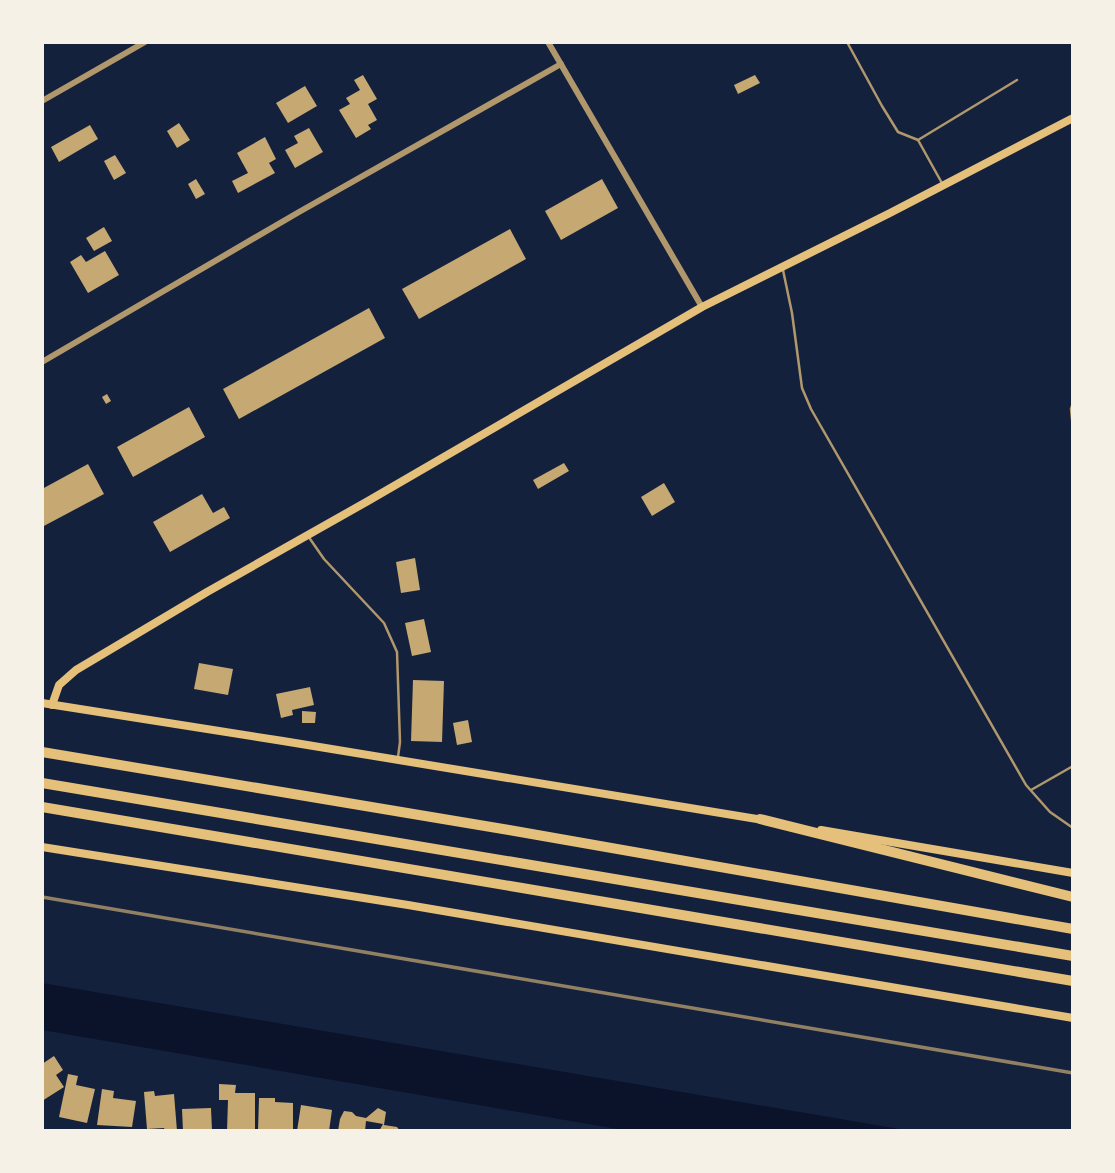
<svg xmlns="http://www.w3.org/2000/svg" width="1115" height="1173" viewBox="0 0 1115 1173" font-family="'Archivo Narrow',sans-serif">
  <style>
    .water { fill: #0b132b }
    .building { fill: #c6a872 }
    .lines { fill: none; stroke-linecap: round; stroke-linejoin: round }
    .service { stroke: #b1986c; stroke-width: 2.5 }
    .minor { stroke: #b1986c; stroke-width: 6 }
    .secondary { stroke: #e5c07b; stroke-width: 8 }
    .motorway { stroke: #e5c07b; stroke-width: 10 }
    .rail { stroke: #918062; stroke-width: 3.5 }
  </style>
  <rect width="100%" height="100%" fill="#14213d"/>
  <path class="water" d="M42 983 911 1131H629L42 1030Z"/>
  <g class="building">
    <path d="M363 75 377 99 368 104 377 120 368 125 371 129 356 138 339 110 350 104 346 98 360 90 354 80Z"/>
    <path d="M755 75 760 83 738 94 734 85Z"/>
    <path d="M305 86 317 106 288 123 276 103Z"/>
    <path d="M179 123 190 140 177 148 167 131Z"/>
    <path d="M90 125 98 139 59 162 51 147Z"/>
    <path d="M309 128 323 152 295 168 285 150 298 143 294 136Z"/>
    <path d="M265 137 276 159 269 163 275 173 238 193 232 181 248 173 237 153Z"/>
    <path d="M115 155 126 173 114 180 104 161Z"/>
    <path d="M196 179 205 194 196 199 188 184Z"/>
    <path d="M602 179 618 208 561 240 545 211Z"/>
    <path d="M104 227 112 241 94 251 86 238Z"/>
    <path d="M510 229 526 259 419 319 402 289Z"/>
    <path d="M105 251 119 275 88 293 70 262 81 255 86 262Z"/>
    <path d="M369 308 385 338 239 419 223 389Z"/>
    <path d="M107 394 111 401 106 404 102 397Z"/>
    <path d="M189 407 205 437 133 477 117 447Z"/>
    <path d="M564 463 569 471 538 489 533 480Z"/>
    <path d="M88 464 104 494 42 527V489Z"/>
    <path d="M664 483 675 502 652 516 641 497Z"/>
    <path d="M202 494 213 513 224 507 230 518 170 552 153 522Z"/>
    <path d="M415 558 420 590 401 593 396 562Z"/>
    <path d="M424 619 431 652 412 656 405 623Z"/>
    <path d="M199 663 233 669 228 695 194 689Z"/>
    <path d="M413 680 444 681 442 742 411 741Z"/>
    <path d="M310 687 314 705 292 710 293 715 281 718 276 694Z"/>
    <path d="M302 711 316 712 315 723H302Z"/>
    <path d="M468 720 472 742 457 745 453 723Z"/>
    <path d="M54 1056 63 1070 56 1075 64 1087 42 1101V1064Z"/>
    <path d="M68 1074 78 1076 76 1085 95 1089 87 1123 59 1117Z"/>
    <path d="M219 1084 236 1085 235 1093H255V1131H227L228 1100H219Z"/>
    <path d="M102 1089 114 1091 113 1098 136 1101 132 1127 97 1125Z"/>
    <path d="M154 1091 155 1096 174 1094 177 1131H165L164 1128 147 1129 144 1092Z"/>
    <path d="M259 1098H275V1102L293 1103V1131H258Z"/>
    <path d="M301 1105 332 1110 329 1131H297Z"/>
    <path d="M211 1108 212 1131H183L182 1109Z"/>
    <path d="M378 1108 386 1112 384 1125 397 1127 400 1131H379L383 1124 366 1121 365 1131H338L340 1119 344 1111 352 1112 356 1116 366 1118Z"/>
  </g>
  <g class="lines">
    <g class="service">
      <path d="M847 42 882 106 898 132 918 140 943 185"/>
      <path d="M918 140 1017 80"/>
      <path d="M783 270 792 313 802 388 811 409 1026 785 1050 812 1073 828"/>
      <path d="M1073 403 1071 409 1073 429"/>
      <path d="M308 536 324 559 384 623 397 652 400 742 398 757"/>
      <path d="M1031 790 1073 766"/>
    </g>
    <g class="minor">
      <path d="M548 42 702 307"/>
      <path d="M42 101 145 42"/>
      <path d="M42 362 299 212 561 64"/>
    </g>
    <g class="secondary">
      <path d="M42 703 283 741 763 820"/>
      <path d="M52 705 59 685 76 670 207 592 368 501 702 307 890 213 1073 118"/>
      <path d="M821 830 1073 873"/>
      <path d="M42 847 408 905 1073 1018"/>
    </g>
    <g class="motorway">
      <path d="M42 752 509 830 1073 929"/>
      <path d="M42 783 1073 956"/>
      <path d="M42 807 1073 981"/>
      <path d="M760 819 1073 897"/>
    </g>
    <path class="rail" d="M42 897 1073 1073"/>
  </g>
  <rect width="1115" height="1173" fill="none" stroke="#f6f1e7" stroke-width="88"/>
</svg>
